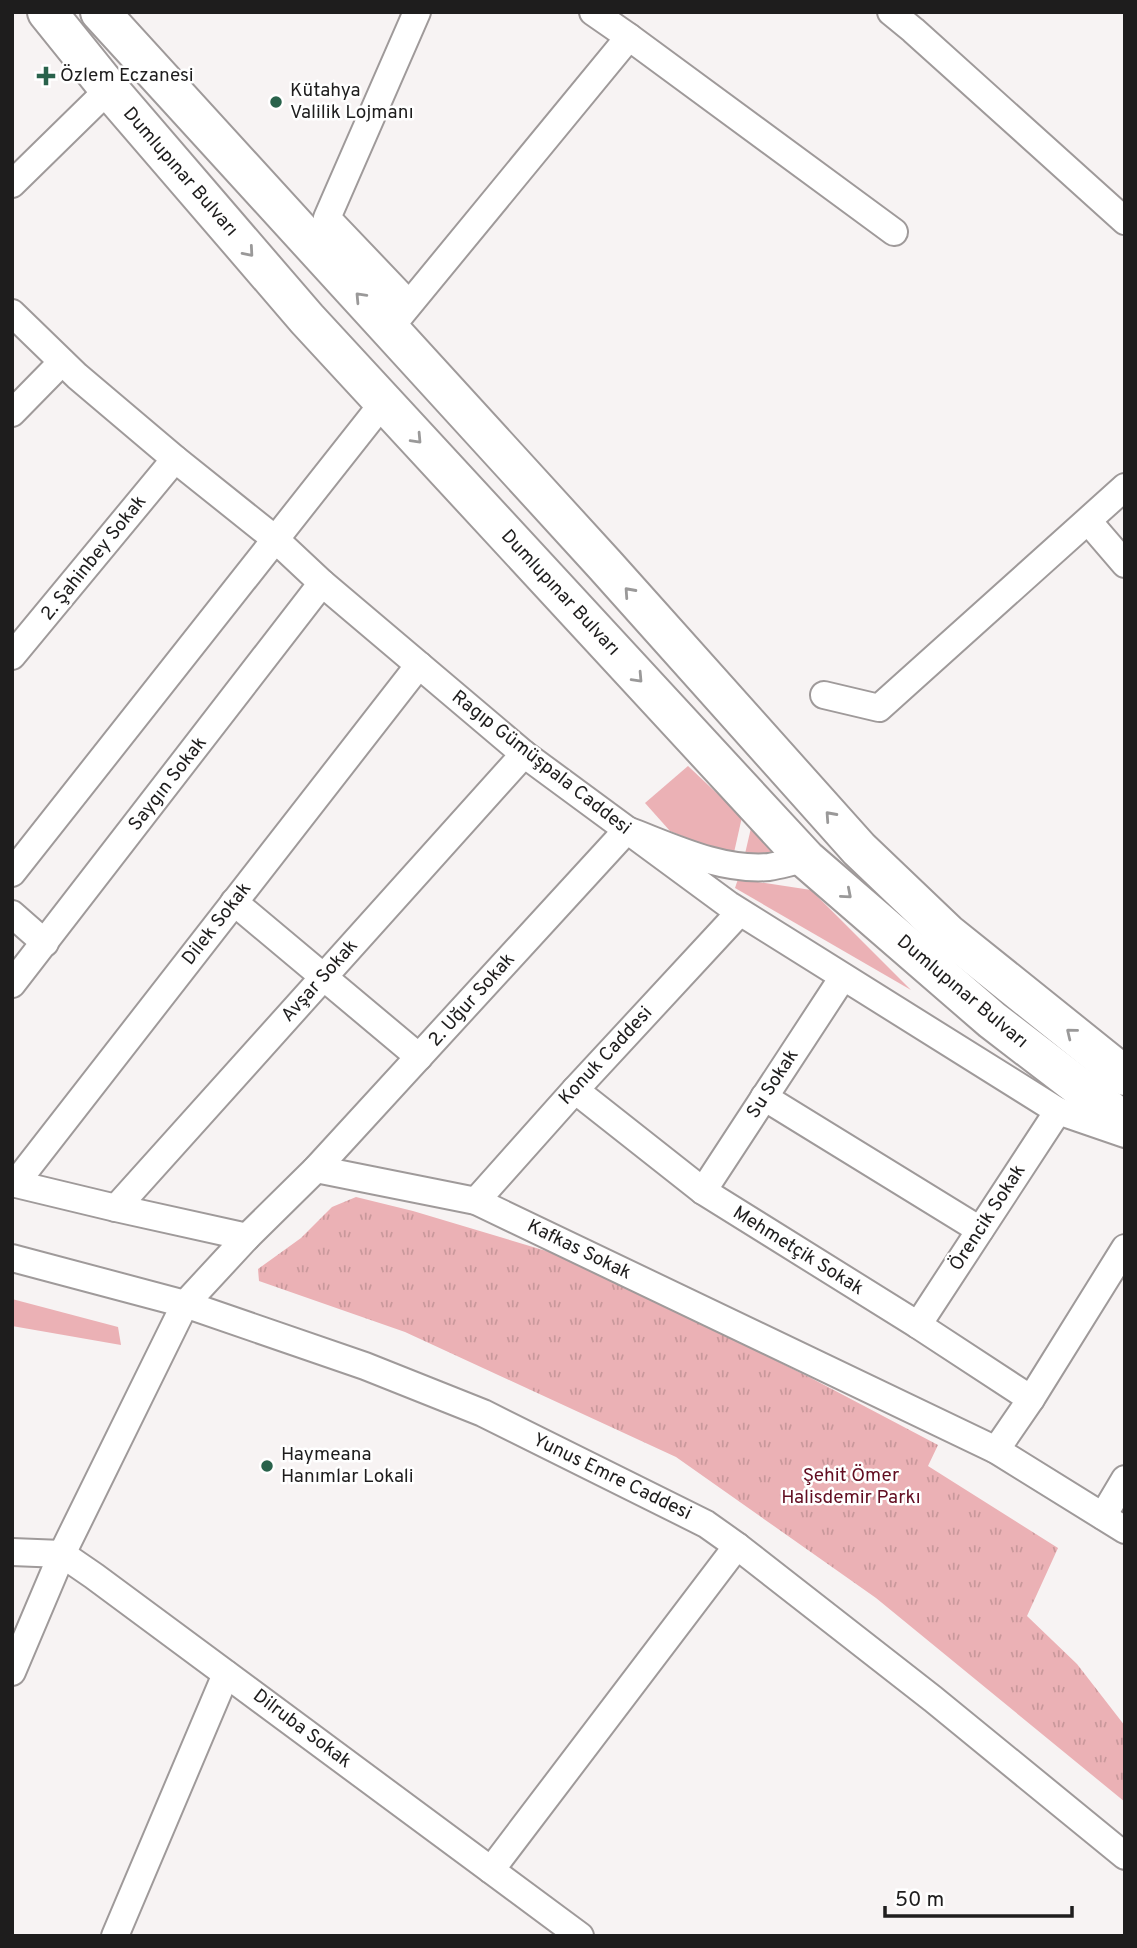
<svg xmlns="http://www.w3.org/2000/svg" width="1137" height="1948" viewBox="0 0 1137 1948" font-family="Overpass,sans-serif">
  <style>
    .grass { fill: #ebb1b5 }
    .park { fill: url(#park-tufts) }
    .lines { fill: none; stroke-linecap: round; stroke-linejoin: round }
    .minor-casing { stroke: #9f9a9a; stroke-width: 30 }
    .secondary-casing { stroke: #9f9a9a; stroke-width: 42 }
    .minor { stroke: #fff; stroke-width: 26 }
    .secondary { stroke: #fff; stroke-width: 38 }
    .oneway { stroke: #9a9999 }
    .poi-dot { fill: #29624b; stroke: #fff; stroke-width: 2.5 }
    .labels { text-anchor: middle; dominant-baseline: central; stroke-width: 5; stroke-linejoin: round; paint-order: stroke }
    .poi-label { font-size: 19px; fill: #1e1d1d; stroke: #fff; text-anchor: start }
    .street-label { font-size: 19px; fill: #1e1d1d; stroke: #fff }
    .park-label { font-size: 19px; fill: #620d21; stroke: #fff }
  </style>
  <defs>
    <pattern id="park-tufts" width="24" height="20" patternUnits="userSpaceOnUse" patternTransform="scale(1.75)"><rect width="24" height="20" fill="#ebb1b5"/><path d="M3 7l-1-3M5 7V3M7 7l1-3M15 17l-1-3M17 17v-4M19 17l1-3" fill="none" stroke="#c9989b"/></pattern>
  </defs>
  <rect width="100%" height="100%" fill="#f7f3f3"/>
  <g class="grass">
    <path d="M688 766 742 817 733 857 670 831 645 803Z"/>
    <path d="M751 828 785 861 744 858Z"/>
    <path d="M738 879 811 890 911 990 735 888Z"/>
    <path d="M12 1299 118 1327 121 1345 12 1326Z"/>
  </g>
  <path class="park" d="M356 1197 413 1211 573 1259 811 1378 938 1445 928 1466 1058 1548 1027 1616 1077 1664 1125 1726V1802L876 1598 676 1457 405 1332 259 1281 258 1269 301 1238 332 1207Z"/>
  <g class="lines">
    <defs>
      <g id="minor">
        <path d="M593 12 629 37 894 232"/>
        <path d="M891 12 913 30 1125 221"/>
        <path d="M12 184 109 89"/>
        <path d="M409 304 327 218 417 12"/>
        <path d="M12 313 77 376 175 459 275 539 322 583 524 754 729 905 1058 1111 1125 1134"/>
        <path d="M389 329 629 37"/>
        <path d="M12 413 62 362"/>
        <path d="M1088 521 1125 564"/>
        <path d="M12 656 175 459"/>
        <path d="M824 695 879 708 1125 487"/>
        <path d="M12 873 383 403"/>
        <path d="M234 902 419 1057"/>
        <path d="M12 914 45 943"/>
        <path d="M12 984 322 583"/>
        <path d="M575 1090 703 1191 918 1325 1031 1399"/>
        <path d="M764 1097 980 1230"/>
        <path d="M316 1169 476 1201 996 1450 1125 1530"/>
        <path d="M12 1183 116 1208 247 1237 316 1169 627 830C672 847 720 871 769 867 781 865 794 861 806 859"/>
        <path d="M15 1184 419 665"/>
        <path d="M703 1191 843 977"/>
        <path d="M476 1201 575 1090 739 913"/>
        <path d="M116 1208 524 754"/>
        <path d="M12 1258 185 1304 365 1366 483 1413 706 1524 737 1546 933 1699 1125 1856"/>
        <path d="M918 1325 1058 1111"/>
        <path d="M996 1450 1031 1399 1125 1248"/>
        <path d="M1103 1516 1125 1479"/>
        <path d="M12 1552 62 1554 94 1576 580 1936"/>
        <path d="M12 1672 62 1554 185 1304 247 1237"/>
        <path d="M491 1870 737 1546"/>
        <path d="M115 1936 226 1674"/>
      </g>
      <g id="secondary">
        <path d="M47 12 109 89 307 319 806 859 992 1020 1125 1122"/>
        <path d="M100 12 605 565 859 849 947 933 1125 1076"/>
      </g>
    </defs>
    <use href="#minor" class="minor-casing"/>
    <use href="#secondary" class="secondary-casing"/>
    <use href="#minor" class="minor"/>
    <use href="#secondary" class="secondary"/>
  </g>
  <defs><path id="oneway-chevron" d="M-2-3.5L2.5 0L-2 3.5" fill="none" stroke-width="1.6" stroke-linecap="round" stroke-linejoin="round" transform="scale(1.75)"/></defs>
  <g class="oneway">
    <use href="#oneway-chevron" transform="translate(249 252) rotate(49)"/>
    <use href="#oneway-chevron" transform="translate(360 297) rotate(-133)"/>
    <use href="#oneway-chevron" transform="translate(417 439) rotate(47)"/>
    <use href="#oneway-chevron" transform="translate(629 592) rotate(-132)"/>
    <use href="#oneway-chevron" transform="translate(638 678) rotate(47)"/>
    <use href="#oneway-chevron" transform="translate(830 816) rotate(-132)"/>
    <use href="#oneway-chevron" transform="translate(847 894) rotate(41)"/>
    <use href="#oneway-chevron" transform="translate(1071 1033) rotate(-141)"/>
  </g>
  <g class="poi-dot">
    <path d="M42.5 65.5h7v7h7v7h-7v7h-7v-7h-7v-7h7z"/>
    <circle cx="276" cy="102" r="7"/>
    <circle cx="267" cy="1466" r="7"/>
  </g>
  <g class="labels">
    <g class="poi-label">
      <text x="60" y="76">Özlem Eczanesi</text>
      <text x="290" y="91">Kütahya<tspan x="290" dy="22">Valilik Lojmanı</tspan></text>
      <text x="281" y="1455">Haymeana<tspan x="281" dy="22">Hanımlar Lokali</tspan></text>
    </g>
    <g class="street-label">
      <text transform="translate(180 172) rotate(49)">Dumlupınar Bulvarı</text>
      <text transform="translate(94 558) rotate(-51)">2. Şahinbey Sokak</text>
      <text transform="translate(560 593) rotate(47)">Dumlupınar Bulvarı</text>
      <text transform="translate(541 763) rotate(38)">Ragıp Gümüşpala Caddesi</text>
      <text transform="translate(168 784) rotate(-52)">Saygın Sokak</text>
      <text transform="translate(217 924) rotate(-52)">Dilek Sokak</text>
      <text transform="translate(320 981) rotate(-48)">Avşar Sokak</text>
      <text transform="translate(962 992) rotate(40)">Dumlupınar Bulvarı</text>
      <text transform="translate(472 1000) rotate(-48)">2. Uğur Sokak</text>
      <text transform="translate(606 1056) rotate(-47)">Konuk Caddesi</text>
      <text transform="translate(773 1084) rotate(-57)">Su Sokak</text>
      <text transform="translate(988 1218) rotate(-57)">Örencik Sokak</text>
      <text transform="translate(579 1250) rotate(26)">Kafkas Sokak</text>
      <text transform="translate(798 1251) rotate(32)">Mehmetçik Sokak</text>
      <text transform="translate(612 1477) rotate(26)">Yunus Emre Caddesi</text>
      <text transform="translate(302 1729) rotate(37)">Dilruba Sokak</text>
    </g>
    <g class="park-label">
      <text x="851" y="1476">Şehit Ömer<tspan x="851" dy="22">Halisdemir Parkı</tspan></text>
    </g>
  </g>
  <rect width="1137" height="1948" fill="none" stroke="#1e1d1d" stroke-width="28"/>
  <path d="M885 1906v10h187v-10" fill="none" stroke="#1e1d1d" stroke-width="3.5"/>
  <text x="895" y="1906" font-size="21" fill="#1e1d1d" stroke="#ffffff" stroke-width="5" paint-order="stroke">50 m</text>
</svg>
